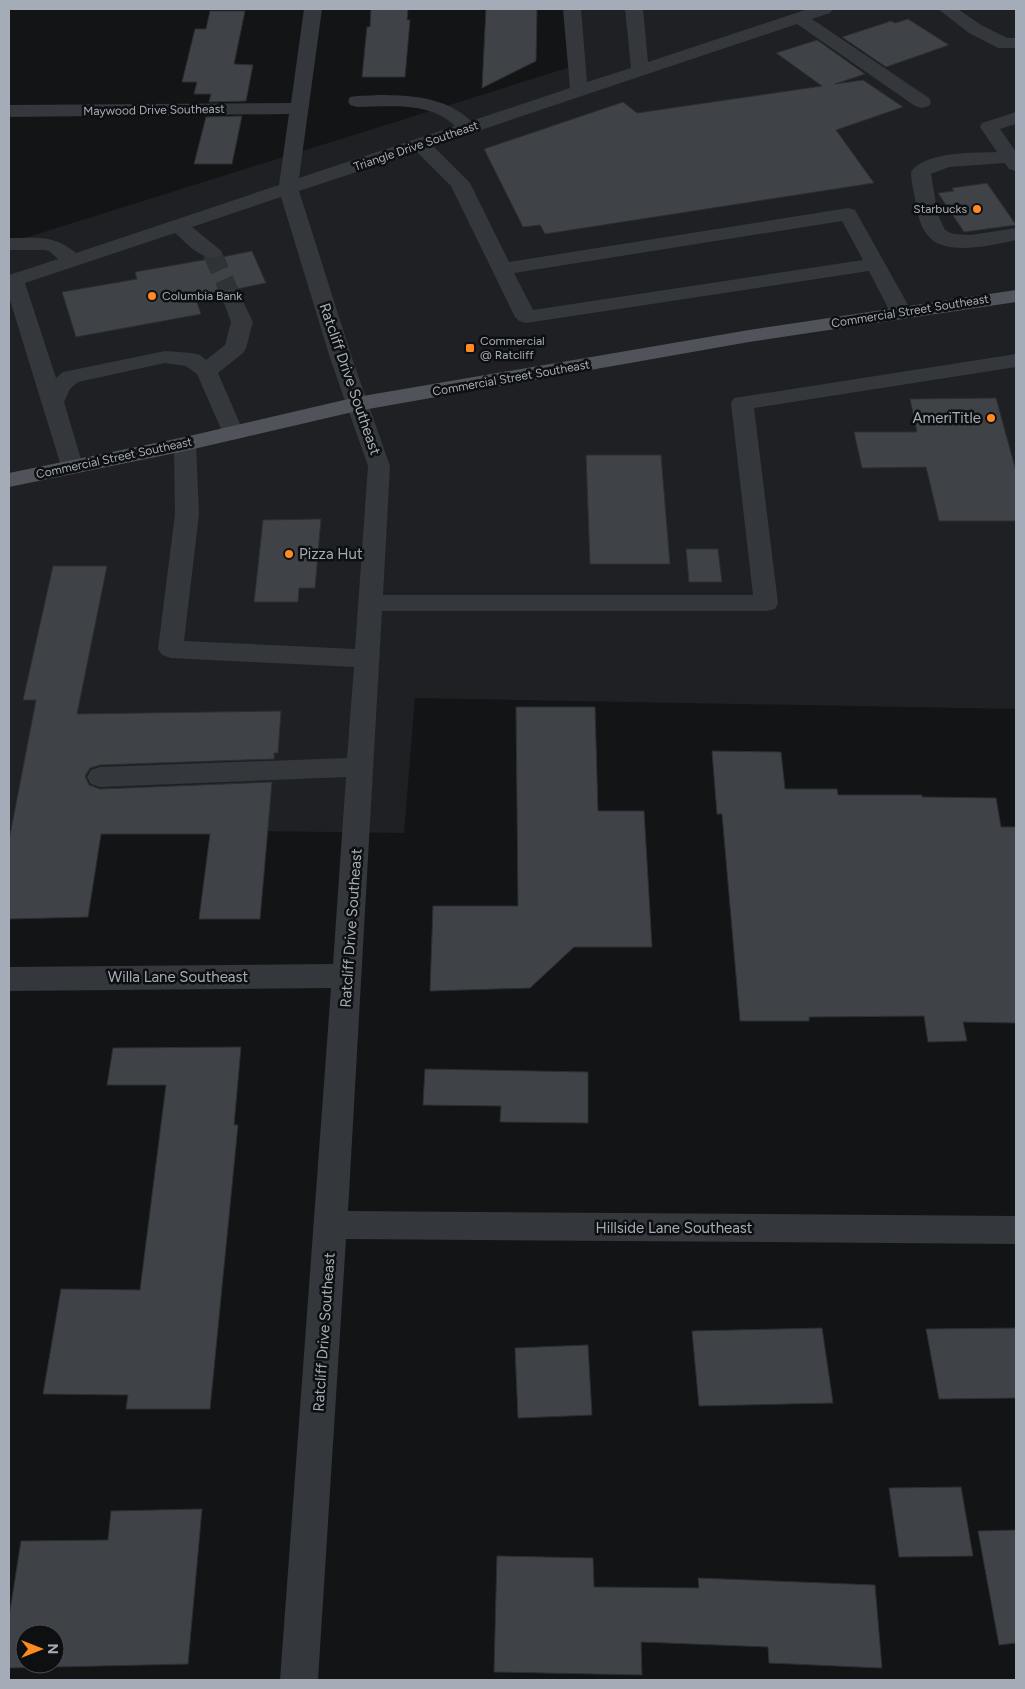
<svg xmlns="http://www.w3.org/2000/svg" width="1025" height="1689" viewBox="0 0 1025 1689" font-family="Figtree,sans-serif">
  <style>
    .built { fill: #1f2023 }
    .building { fill: #3f4246; stroke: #2d2e32; fill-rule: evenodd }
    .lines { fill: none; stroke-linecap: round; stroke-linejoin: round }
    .minor-tunnel { stroke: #303336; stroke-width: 19; stroke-dasharray: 19 10; stroke-linecap: butt }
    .minor { fill: #34373b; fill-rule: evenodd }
    .major { fill: #50545a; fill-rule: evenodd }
    .poi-dot { fill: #ff8a22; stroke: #0e0f11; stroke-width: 2 }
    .labels { text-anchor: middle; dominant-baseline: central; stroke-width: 5; stroke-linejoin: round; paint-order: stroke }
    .far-street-label { font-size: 12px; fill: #a4adb7; stroke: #0e0f11 }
    .far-poi-label { font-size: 12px; fill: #a4adb7; stroke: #0e0f11; text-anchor: start }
    .street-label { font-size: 15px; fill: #a4adb7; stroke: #0e0f11 }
    .poi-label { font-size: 15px; fill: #a4adb7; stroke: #0e0f11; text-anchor: end }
  </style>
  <rect width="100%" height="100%" fill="#131416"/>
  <path class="built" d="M575 9H1016V709L415 698 404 833 9 828V243L583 63Z"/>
  <g class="building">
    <path d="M371 9H408L407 20H410L405 77H362L367 27H370Z"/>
    <path d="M486 9H537L536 61 482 88Z"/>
    <path d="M210 11H245L234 64 253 65 246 101 209 102 211 94H194L197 82H182L195 29H206Z"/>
    <path d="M908 19 949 45 886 67 842 37 891 21 895 23Z"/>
    <path d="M817 40 865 74 835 84 863 80 903 107 836 130 874 183 545 234 540 225 523 227 484 149 623 102 637 113 822 86 776 53Z"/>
    <path d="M242 116 232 164H194L206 117Z"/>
    <path d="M987 183 1016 225 964 232 938 193 954 191 952 188Z"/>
    <path d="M252 251 266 283 237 289 230 287 221 291 195 296 201 314 76 337 62 292 137 279 135 272 209 259H219L222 257Z"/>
    <path d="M996 398 1016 471V521H939L926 467 862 468 854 432H917L910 399Z"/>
    <path d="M586 455H661L670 564H590Z"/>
    <path d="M321 519 315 588H299L298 602H254L263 520Z"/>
    <path d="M686 549H718L722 582H689Z"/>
    <path d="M53 566H107L77 714 281 711 278 753H274V759L100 765 90 768 85 776 89 785 100 789 272 782 260 919H199L210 834H101L88 917 9 919V840L36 700H23Z"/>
    <path d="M516 707H595L598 811H644L652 947H574L530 988 430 991 433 906H518Z"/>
    <path d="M712 751 781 752 785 789H837L838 795H922V797L996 798 1001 827H1016V1023L963 1022 967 1041 928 1042 924 1016 809 1017V1021H740L722 814H717Z"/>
    <path d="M241 1047 234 1125H238L210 1409H126L128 1395 43 1394 61 1289 140 1290 166 1085H107L113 1048Z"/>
    <path d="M425 1069 588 1072V1123L500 1122 501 1106 423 1105Z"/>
    <path d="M822 1328 833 1403 699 1406 692 1331Z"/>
    <path d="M1016 1328V1398L939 1399 926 1329Z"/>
    <path d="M588 1345 592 1415 518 1418 515 1348Z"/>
    <path d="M961 1487 973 1556 899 1557 889 1488Z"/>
    <path d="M202 1509 188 1664 9 1668V1617L21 1541 108 1540 111 1511ZM25 1634H55V1664H25Z"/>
    <path d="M1016 1530V1643L999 1645 978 1531Z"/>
    <path d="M497 1556 593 1558 594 1587 699 1588 698 1578 875 1585 882 1668 769 1663 768 1647 641 1642 642 1675 494 1672Z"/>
  </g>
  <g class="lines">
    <path class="minor-tunnel" d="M212 253 231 295"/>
    <g class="minor">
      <path d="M304 9H322L299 178 455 126C429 101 390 107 357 107L350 105 348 101 350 97C360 95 369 96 378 95 411 95 446 97 471 121L570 88 563 9H581L587 82 631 68 625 9H643L648 62 808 9H833L830 13 812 19 929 98 931 102 929 106 922 108 915 106 797 24 433 146 470 183 509 262 848 208 855 210 912 312 908 316 901 318 894 316 890 312 869 271 526 323 519 321 515 317 451 186 417 152 299 191 353 361 390 466 383 595H753L731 403 734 398 1016 354V367L754 408 778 603 775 609 766 611H382L348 1211 1016 1216V1244L346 1239 318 1680H280L331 988 9 991V967L333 964 346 777 100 787 91 784 87 777 91 770 100 767 347 758 354 667 171 658 162 655 158 649 175 514 174 444 177 439 185 437 193 439 196 444 199 514 184 641 355 649 368 466 331 361 281 197 192 227 219 249 222 253 219 257C202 262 187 243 175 233L25 283 56 378 63 372 165 351 192 353 200 355 206 360 225 345 231 322 221 295 224 291 231 289 238 291 253 322 246 348 243 353 218 373 244 433 241 438 233 440 225 438 197 374 186 366 165 363 78 382 70 389 64 402 83 466 80 471 72 473 64 471 61 466 9 297V275L58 259 49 251 44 250H9V238C37 238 53 234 76 253L279 185 289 114 9 117V105L291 103ZM842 221 863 260 533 310 514 273Z"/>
      <path d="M938 9H958L981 25 1007 38H1016V48H998L969 33Z"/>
      <path d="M1016 112V124L1000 129 1016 152V171L1009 169 1005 163 949 167 931 174 938 215 945 230 953 234 971 235 1016 228V240C994 245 948 256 930 238 920 228 918 215 916 203 914 193 911 182 911 172 925 151 974 153 997 152L980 127 982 123Z"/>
    </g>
    <path class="major" d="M1016 290V302L749 342 357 411 185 451 9 487V473L185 437 357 397 749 330Z"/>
  </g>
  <g class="poi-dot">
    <circle cx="977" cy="209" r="5"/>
    <circle cx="152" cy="296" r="5"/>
    <rect x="465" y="343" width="10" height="10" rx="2.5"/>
    <circle cx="991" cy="418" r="5"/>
    <circle cx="289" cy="554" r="5"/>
  </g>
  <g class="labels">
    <g class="far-street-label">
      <text transform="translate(154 110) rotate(-1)">Maywood Drive Southeast</text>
      <text transform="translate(416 146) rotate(-19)">Triangle Drive Southeast</text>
      <text transform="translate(910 311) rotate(-9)">Commercial Street Southeast</text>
      <text transform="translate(511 378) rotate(-10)">Commercial Street Southeast</text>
      <text transform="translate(114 458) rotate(-12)">Commercial Street Southeast</text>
    </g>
    <g class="far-poi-label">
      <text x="967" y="209" text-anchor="end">Starbucks</text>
      <text x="162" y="296">Columbia Bank</text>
      <text x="480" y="341">Commercial<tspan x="480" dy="14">@ Ratcliff</tspan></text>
    </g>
    <g class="street-label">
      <text transform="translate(350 379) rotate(71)">Ratcliff Drive Southeast</text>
      <text transform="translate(351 928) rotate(-86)">Ratcliff Drive Southeast</text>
      <text x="178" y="977">Willa Lane Southeast</text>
      <text x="674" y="1228">Hillside Lane Southeast</text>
      <text transform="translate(324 1332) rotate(-86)">Ratcliff Drive Southeast</text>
    </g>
    <g class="poi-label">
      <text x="981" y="418">AmeriTitle</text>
      <text x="299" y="554" text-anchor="start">Pizza Hut</text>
    </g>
  </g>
  <rect width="1025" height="1689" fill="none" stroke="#a4adb7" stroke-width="20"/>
  <g transform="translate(40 1649) rotate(90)"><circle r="24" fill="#0e0f11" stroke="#4a4e53"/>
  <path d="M0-4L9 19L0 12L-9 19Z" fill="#ff8a22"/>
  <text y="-8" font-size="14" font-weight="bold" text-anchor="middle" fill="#a4adb7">N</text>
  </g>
</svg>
